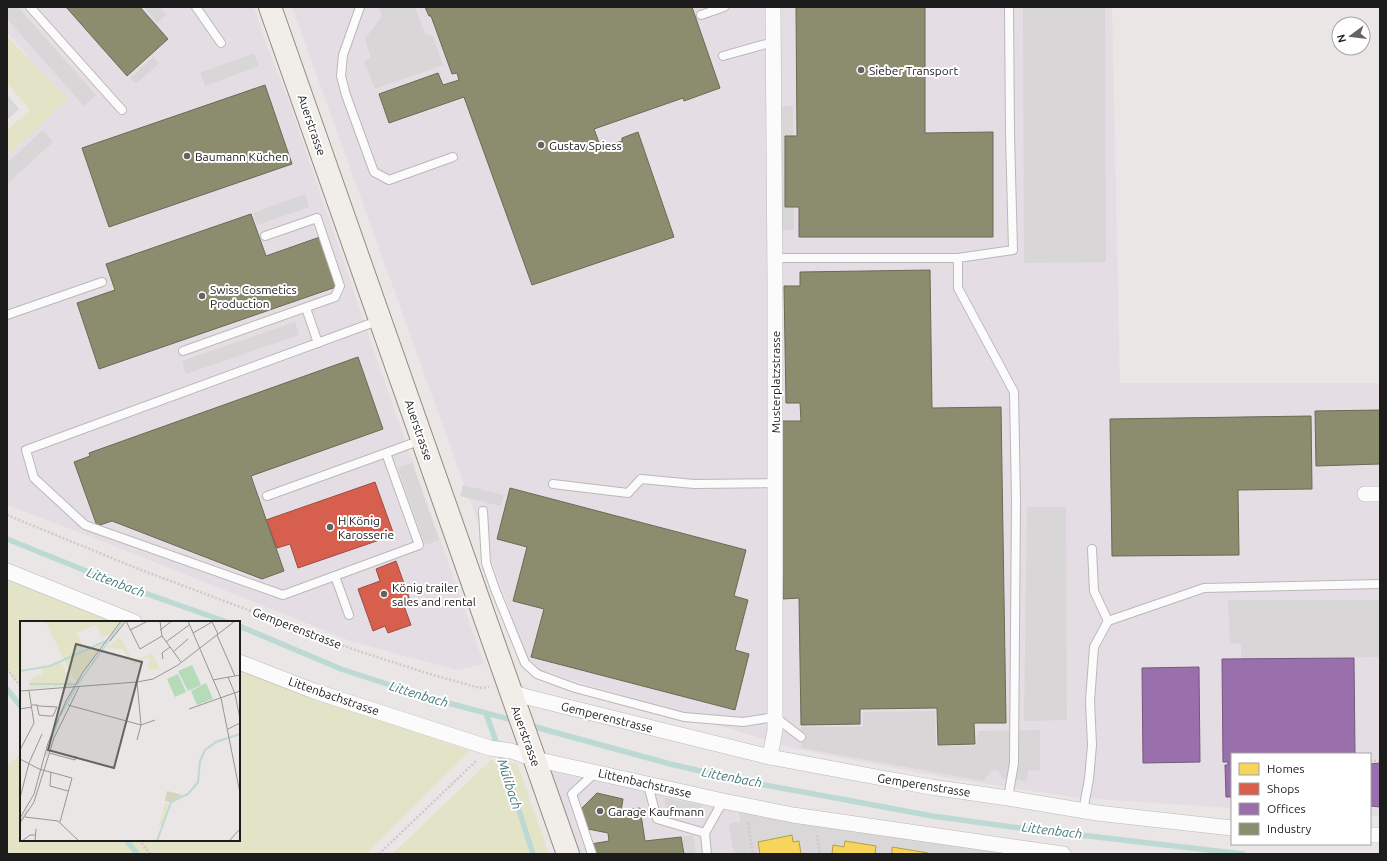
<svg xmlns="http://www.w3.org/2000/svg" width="1387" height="861" viewBox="0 0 1387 861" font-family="Ubuntu,sans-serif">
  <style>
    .residential { fill: #d9d7d7 }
    .industrial { fill: #e5dde4 }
    .grass { fill: #e3e3c7 }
    .parking { fill: #d8d6d6 }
    .homes { fill: #f6d55c; stroke: #b59e49 }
    .shops { fill: #d6604d; stroke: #9e4c3e }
    .offices { fill: #9970ab; stroke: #745780 }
    .industry { fill: #8c8c6e; stroke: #6a6a55 }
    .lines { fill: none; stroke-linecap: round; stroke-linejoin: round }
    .stream { stroke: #bcdad3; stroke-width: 5.5 }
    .lane-casing { stroke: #bab8b8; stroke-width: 10 }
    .street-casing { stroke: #bab8b8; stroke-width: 16 }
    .secondary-casing { stroke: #928b7f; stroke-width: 24 }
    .path { stroke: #d3c7cb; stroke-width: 2.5; stroke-dasharray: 2 2; stroke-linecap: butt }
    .lane { stroke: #fcfbfb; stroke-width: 8 }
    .street { stroke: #fcfbfb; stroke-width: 15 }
    .secondary { stroke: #f1eeea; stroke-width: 22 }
    .poi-dot { fill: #646362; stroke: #fff; stroke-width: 1.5 }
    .labels { text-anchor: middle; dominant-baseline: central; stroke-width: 4; stroke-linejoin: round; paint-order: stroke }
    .poi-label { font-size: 12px; fill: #1c1c1c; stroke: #fff; text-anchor: start }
    .street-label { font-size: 12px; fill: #1c1c1c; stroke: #fff }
    .water-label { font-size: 13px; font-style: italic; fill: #44797c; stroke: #fff }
    .inset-river { fill: none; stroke: #bcdad3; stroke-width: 2 }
    .inset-road { fill: none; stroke: #989595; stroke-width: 1 }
    .view { fill: #646362; fill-opacity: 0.15; stroke: #646362; stroke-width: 2 }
    .inset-edge { fill: none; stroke: #1c1c1c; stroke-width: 2 }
  </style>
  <rect width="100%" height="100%" fill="#eae6e5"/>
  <g class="residential">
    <path d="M7 95 19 109 7 120Z"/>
    <path d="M737 803 1063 854H747Z"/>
  </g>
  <g class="industrial">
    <path d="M7 7H254L268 49 289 102 385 383 484 664 457 670 353 642 94 538 7 505V157L67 99 7 33Z"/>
    <path d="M292 7H1112L1120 383H1380V816H1370V754H1232V808L1080 798 1038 792 937 776 796 749 530 667Z"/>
    <path d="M535 759 737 803 747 854H568Z"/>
  </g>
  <g class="grass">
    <path d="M7 36 68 99 7 157V130L30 110 7 83Z"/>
    <path d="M7 578 113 622H21V687L7 669Z"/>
    <path d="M239 671 470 751 366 854H7V766L21 754V840H239Z"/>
    <path d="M491 760 517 763 549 854H392Z"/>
  </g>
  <g class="parking">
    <path d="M7 7H18L96 95 84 106 7 19Z"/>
    <path d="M144 7H160L166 15 157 23Z"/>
    <path d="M379 7H415L425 34 433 36 443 65 375 89 364 61 371 58 365 39 382 16Z"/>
    <path d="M1023 7H1105L1106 262 1024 263Z"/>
    <path d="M254 53 259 66 205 86 200 73Z"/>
    <path d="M153 57 159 63 136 84 130 78Z"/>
    <path d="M780 106H793L794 230H780Z"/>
    <path d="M43 130 53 142 7 184V163Z"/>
    <path d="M305 194 309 207 257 225 253 213Z"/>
    <path d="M295 322 299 335 186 374 182 361Z"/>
    <path d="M412 463 439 540 425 545 398 468Z"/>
    <path d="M463 485 504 495 501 506 460 496Z"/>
    <path d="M1027 507H1066L1067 720 1024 721Z"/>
    <path d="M1228 600H1380V678L1379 657 1241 659V644L1230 643Z"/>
    <path d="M935 711 936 746H976L978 731 1040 730V770L1028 771 1027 781 1001 778V775L999 771 994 769 983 781 801 748V727H863V712Z"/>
    <path d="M665 798 701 805 704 819 666 811Z"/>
    <path d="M742 821 748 854H734L729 824Z"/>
    <path d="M693 835 696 854H684L681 837Z"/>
  </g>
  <g class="homes">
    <path d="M792 835 793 842 799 841 801 854H760L758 842Z"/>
    <path d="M845 841 876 846 875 854H832L833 845 844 847Z"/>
    <path d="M892 847 928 853V854H892Z"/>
  </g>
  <g class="shops">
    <path d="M375 482 394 535 298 568 290 544 277 548 266 520Z"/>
    <path d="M396 561 410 600 403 603 411 625 388 633 385 626 373 631 358 589 380 581 376 569Z"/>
  </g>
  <g class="offices">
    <path d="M1354 658 1355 754H1232V797H1226L1225 765H1228V762H1223L1222 659Z"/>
    <path d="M1199 667 1200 762 1143 763 1142 668Z"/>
    <path d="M1380 763V807L1370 806V764Z"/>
  </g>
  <g class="industry">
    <path d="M66 7H140L168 39 127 76Z"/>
    <path d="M425 7H692L720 88 684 101 683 98 594 129 601 148 622 141V138L638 132 674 237 532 285 464 97 389 123 379 94 438 73 443 85 459 80 457 73 452 74 431 16H429Z"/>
    <path d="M796 7H925V133L993 132V237H799V207H785V136H797Z"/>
    <path d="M265 85 292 164 109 227 82 148Z"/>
    <path d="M251 214 266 256 320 237 336 287 99 369 77 303 115 290 106 264Z"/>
    <path d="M930 270 932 408 1001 407 1006 723H974L975 744 938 745 937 708 860 709V724L801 725 799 598 783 599 780 421H801L800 403H786L784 286H800V272Z"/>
    <path d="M358 357 383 429 251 476 284 571 262 579 112 521 97 526 74 462 90 456 89 453Z"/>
    <path d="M1380 410V464L1316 466 1315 411Z"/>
    <path d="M1311 416 1312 489 1238 490 1239 555 1112 556 1110 419Z"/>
    <path d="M510 488 746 550 734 596 748 600 735 650 749 654 735 710 531 657 544 609 513 601 527 547 497 539Z"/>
    <path d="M597 793 623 799 621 811 640 808 645 841 681 837 684 854H592L591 844 609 841 608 833 588 829 581 809Z"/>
  </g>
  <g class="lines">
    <g class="stream">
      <path d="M7 539 116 583 227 622"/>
      <path d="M239 626 341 669 433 699 516 721"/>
      <path d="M7 689 21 707"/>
      <path d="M486 713 508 776 533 854"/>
      <path d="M528 725 670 764 754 783 852 801 932 816 1020 828 1243 854"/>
      <path d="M126 840 137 854"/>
    </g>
    <defs>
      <g id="lane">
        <path d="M30 7 122 110"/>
        <path d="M196 7 221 43"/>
        <path d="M360 7 343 55 341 76 346 95 374 172 389 180 453 157"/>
        <path d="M701 15 724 7"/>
        <path d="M723 56 773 42"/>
        <path d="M775 258H958V288L1014 392 1016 500 1014 763 1008 798"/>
        <path d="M958 258 1013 250 1010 135 1009 7"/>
        <path d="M306 308 318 343"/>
        <path d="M7 315 102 282"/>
        <path d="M380 320 26 450 34 478 85 525 283 595 419 545 386 453 421 440"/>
        <path d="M183 351 335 297 340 286 317 218 265 236"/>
        <path d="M553 484 628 493 641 479 694 484 775 483"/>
        <path d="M267 496 386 453"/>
        <path d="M483 511 486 563 495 589 525 663 537 674 575 688 684 717 743 722 775 717 801 737"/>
        <path d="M1092 549 1094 591 1108 621 1204 588 1380 584"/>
        <path d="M335 576 349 615"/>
        <path d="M648 785 657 819 705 833 707 854"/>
        <path d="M1083 811 1089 779 1092 745 1090 701 1094 647 1108 621"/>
        <path d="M705 833 723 801"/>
        <path d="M592 854 572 794 596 772"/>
      </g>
      <g id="street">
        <path d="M1365 494H1380"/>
        <path d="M7 571 134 622"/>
        <path d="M239 662 314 691 490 748 511 751 535 759 723 801 793 815 1063 854"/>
        <path d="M511 692 527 697 770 757 871 776 931 787 1008 798 1097 813 1232 828"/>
        <path d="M770 757 775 730V280L773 7"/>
        <path d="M1370 835H1380"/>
      </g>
      <path id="secondary" d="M270 7 568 854"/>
    </defs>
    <use href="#lane" class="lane-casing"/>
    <use href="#street" class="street-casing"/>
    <use href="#secondary" class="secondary-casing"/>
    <g class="path">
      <path d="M7 515 136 568 355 650 433 675 480 688 489 687"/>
      <path d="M7 669 21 687"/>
      <path d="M1370 761H1380"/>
      <path d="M748 823 753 854"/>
      <path d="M817 835 820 854"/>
      <path d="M139 840 150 854"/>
      <path d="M379 854 476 761"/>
    </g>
    <use href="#lane" class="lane"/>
    <use href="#street" class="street"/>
    <use href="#secondary" class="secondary"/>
  </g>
  <g class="poi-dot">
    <circle cx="861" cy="70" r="4"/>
    <circle cx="541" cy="145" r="4"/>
    <circle cx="187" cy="156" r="4"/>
    <circle cx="202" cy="296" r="4"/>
    <circle cx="330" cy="527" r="4"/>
    <circle cx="384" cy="594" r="4"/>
    <circle cx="600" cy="811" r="4"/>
  </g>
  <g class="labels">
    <g class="poi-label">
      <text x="869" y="70">Sieber Transport</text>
      <text x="549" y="145">Gustav Spiess</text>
      <text x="195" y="156">Baumann Küchen</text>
      <text x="210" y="289">Swiss Cosmetics<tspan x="210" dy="14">Production</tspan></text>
      <text x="338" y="520">H König<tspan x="338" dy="14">Karosserie</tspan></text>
      <text x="392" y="587">König trailer<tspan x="392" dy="14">sales and rental</tspan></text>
      <text x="608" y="811">Garage Kaufmann</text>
    </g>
    <g class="street-label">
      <text transform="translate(312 125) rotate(71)">Auerstrasse</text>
      <text transform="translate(775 382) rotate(-90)">Musterplatzstrasse</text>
      <text transform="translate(419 430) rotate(71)">Auerstrasse</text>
      <text transform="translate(297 628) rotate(21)">Gemperenstrasse</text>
      <text transform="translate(334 696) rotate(19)">Littenbachstrasse</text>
      <text transform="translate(607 717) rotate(14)">Gemperenstrasse</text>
      <text transform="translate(526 736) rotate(70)">Auerstrasse</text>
      <text transform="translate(645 783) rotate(13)">Littenbachstrasse</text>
      <text transform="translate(924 785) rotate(9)">Gemperenstrasse</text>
    </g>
    <g class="water-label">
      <text transform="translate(116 582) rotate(21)">Littenbach</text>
      <text transform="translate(419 694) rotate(17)">Littenbach</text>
      <text transform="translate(732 777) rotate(11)">Littenbach</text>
      <text transform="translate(510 784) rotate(72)">Mülibach</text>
      <text transform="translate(1052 830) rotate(7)">Littenbach</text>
    </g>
  </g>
  <g transform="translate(20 621)">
    <rect width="220" height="220" fill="#eae6e5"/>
    <path d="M25 0H100L89 14 82 16 76 4 57 12 65 30 82 24 55 61ZM100 16 113 41 132 32 140 48 129 49 127 44 131 41 128 36 113 44 103 28 86 27ZM41 41 53 65 8 68 11 57 23 53 22 48ZM145 182 148 183 146 197 143 204H139Z" fill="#e3e3c7"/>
    <path d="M147 170 162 174 150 181 145 180Z" fill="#d1d5bd"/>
    <path d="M172 44 181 64 168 70 158 50ZM158 53 166 71 155 76 147 58ZM186 62 193 78 177 84 171 70Z" fill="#b5dbb9"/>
    <path class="inset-river" d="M0 50 30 45 86 20M10 63H55M57 64 103 0M40 95 56 66M26 135 39 98M0 200 8 189M137 220 151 181 168 173 178 161 180 140 185 129 196 121 220 113"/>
    <path class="inset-road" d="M106 0 120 28 142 15M140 0 142 15 161 41M168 0 201 77 220 172M192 1 198 13M110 9 128 0M140 9 152 0M173 12 192 1M197 14 215 55M90 20 106 0M146 21 169 4M153 31 168 18M143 38 142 32 150 26M208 56 215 73 220 98M193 59 220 54M0 70 117 61 133 58 158 44 215 0M12 84H17L19 85 37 86 33 95H28L19 94 17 84M48 84 121 104 117 61M0 88 12 86M169 88 220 70M208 108 220 102M117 119 121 104 135 99M0 129 14 102 9 70M29 132 55 139 56 135M0 138 19 148 52 157 40 201M31 151 30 165 48 170M0 177 9 142 22 113M5 196 38 200 59 220M0 197 14 173 28 122 46 80 63 51 101 0M0 202 14 181 34 117 59 66M2 220 10 214H16M15 220 16 208M209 220 220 208"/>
    <path class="view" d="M56 23 122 41 94 147 28 129Z"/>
    <rect width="220" height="220" class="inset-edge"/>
  </g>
  <rect width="1387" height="861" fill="none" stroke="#1c1c1c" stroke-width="16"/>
  <rect x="1231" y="753" width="140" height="92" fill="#ffffff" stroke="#a4a4a4"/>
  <rect x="1239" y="763" width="20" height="12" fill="#f6d55c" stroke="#a4a4a4"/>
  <text x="1267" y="773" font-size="12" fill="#1c1c1c">Homes</text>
  <rect x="1239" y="783" width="20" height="12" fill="#d6604d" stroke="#a4a4a4"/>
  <text x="1267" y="793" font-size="12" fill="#1c1c1c">Shops</text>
  <rect x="1239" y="803" width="20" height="12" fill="#9970ab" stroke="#a4a4a4"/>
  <text x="1267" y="813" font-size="12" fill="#1c1c1c">Offices</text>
  <rect x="1239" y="823" width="20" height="12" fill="#8c8c6e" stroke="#a4a4a4"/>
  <text x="1267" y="833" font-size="12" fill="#1c1c1c">Industry</text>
  <g transform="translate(1351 36) rotate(255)"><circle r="19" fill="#ffffff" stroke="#a4a4a4"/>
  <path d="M0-3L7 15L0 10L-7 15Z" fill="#646362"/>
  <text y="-6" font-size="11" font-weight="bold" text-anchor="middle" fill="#1c1c1c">N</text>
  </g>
</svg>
